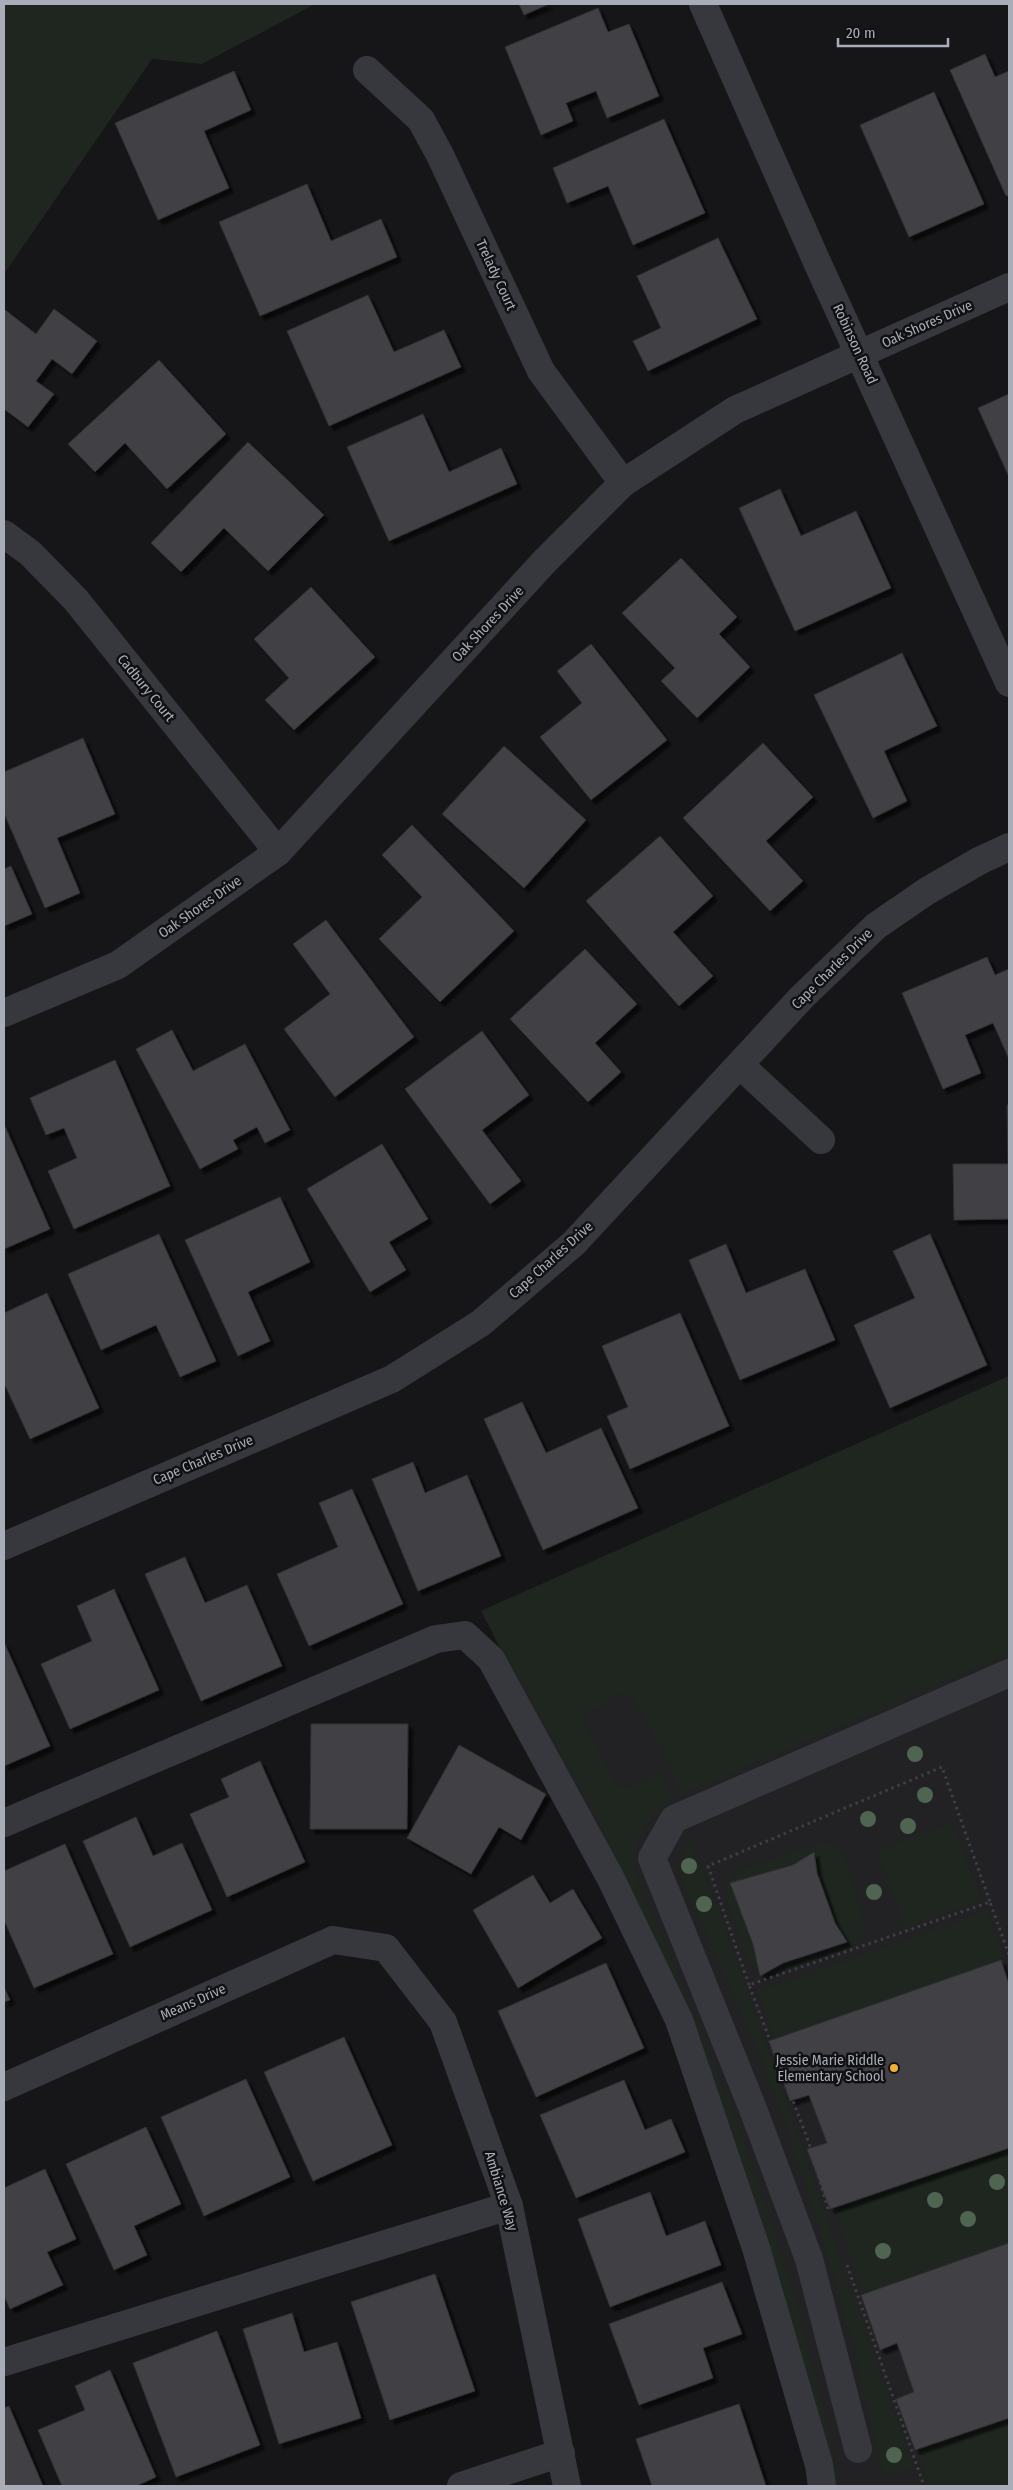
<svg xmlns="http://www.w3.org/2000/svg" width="1013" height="2490" viewBox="0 0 1013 2490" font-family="'Fira Sans Condensed',sans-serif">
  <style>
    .built { fill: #222225 }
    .green { fill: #1e261f }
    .building { fill: #404145; stroke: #303034; filter: url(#shadow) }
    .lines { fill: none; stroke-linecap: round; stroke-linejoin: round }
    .path { stroke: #3d3f44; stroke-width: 3; stroke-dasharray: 2.5 4; stroke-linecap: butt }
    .minor { stroke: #37383d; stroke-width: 28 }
    .tree { fill: #506452 }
    .poi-dot { fill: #f2b134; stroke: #111113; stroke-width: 2 }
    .labels { text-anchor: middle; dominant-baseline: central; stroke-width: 5; stroke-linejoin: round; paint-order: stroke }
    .street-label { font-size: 14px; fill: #a8adb8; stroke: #111113 }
    .poi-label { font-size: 14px; fill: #a8adb8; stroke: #111113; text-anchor: end }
  </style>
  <defs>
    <filter id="shadow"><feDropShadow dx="4.5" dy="4.5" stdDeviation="1" flood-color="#0009"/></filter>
  </defs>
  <rect width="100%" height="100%" fill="#161618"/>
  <path class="built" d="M1009 1376V2486H832L685 2012 481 1611Z"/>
  <g class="green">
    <path d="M4 4H315L202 64 152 59 4 274Z"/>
    <path d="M1009 1376V1654L684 1794 679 1793 671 1767 634 1698 622 1693 587 1713 585 1724 616 1784 630 1788 662 1771 673 1799C648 1817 631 1841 636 1872 641 1900 658 1926 669 1952 687 1995 704 2038 721 2082 773 2213 812 2348 840 2486H831L641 1913 597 1817 481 1611Z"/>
    <path d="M953 1823 981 1900 905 1928 877 1851Z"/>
    <path d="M690 1840 723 1921 914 2468 883 2476 850 2333 816 2218 794 2154 791 2137 755 2045 679 1873 685 1847Z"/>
    <path d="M822 1842C833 1844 838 1848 844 1857L867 1928 858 1943 851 1946 781 1972 768 1975 760 1972 748 1960 725 1896 729 1878 738 1871Z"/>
    <path d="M987 1911 1004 1957 1001 1960 775 2039 758 1992Z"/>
    <path d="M1009 2148V2243L863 2294 834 2210Z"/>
    <path d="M1009 2419V2486H930L917 2452Z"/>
  </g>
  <g class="building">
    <path d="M519 4H549L524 15Z"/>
    <path d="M598 8 608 32 629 24 659 96 607 118 596 91 566 103 573 121 541 135 505 47Z"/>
    <path d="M985 54 995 77 1009 71V195L1006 196 950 70Z"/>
    <path d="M234 71 251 110 204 131 229 188 158 220 115 123Z"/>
    <path d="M934 92 984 204 909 237 860 125Z"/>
    <path d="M664 119 705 213 633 245 608 186 567 203 553 168Z"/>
    <path d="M307 184 331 241 381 219 397 257 260 316 219 222Z"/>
    <path d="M718 238 757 319 648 371 633 341 661 328 637 276Z"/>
    <path d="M368 295 394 352 444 330 461 367 329 426 287 331Z"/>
    <path d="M4 309 36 334 54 309 97 341 72 374 52 359 36 381 54 394 28 427 4 409Z"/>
    <path d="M159 360 226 434 167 489 125 443 95 472 68 444Z"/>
    <path d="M1009 394V477L978 408Z"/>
    <path d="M423 414 449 472 501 448 517 484 389 541 347 447Z"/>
    <path d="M248 442 324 515 268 571 224 528 181 572 151 543Z"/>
    <path d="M780 489 801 536 856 511 891 588 795 631 739 508Z"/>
    <path d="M681 558 737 617 719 634 750 667 697 718 661 681 675 668 622 613Z"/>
    <path d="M311 587 375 657 294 730 265 700 289 678 254 639Z"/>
    <path d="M591 644 667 740 591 800 540 737 582 703 557 671Z"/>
    <path d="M902 653 937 726 884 751 907 801 873 818 814 695Z"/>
    <path d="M83 738 115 814 57 838 80 893 45 908 4 813V772Z"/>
    <path d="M763 743 813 797 766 841 803 881 770 911 683 818Z"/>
    <path d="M504 746 586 820 524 888 442 814Z"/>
    <path d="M412 825 514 931 440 1002 379 939 422 897 382 855Z"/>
    <path d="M660 836 713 896 673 932 713 976 679 1006 586 901Z"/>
    <path d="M11 866 32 914 4 926V869Z"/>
    <path d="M326 920 414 1037 335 1097 284 1029 330 994 293 944Z"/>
    <path d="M585 949 637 1004 595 1043 621 1072 588 1102 510 1019Z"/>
    <path d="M987 957 995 975 1009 969V1059L993 1023 965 1035 981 1073 943 1089 902 993Z"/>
    <path d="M172 1030 193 1071 245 1044 290 1130 265 1143 257 1127 233 1140 238 1149 200 1169 136 1049Z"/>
    <path d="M482 1031 529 1095 482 1130 521 1181 490 1204 405 1089Z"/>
    <path d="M115 1060 170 1186 74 1229 48 1171 77 1158 64 1128 46 1135 30 1098Z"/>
    <path d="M1007 1105H1009V1219L954 1220 953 1164H1008Z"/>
    <path d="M4 1124 50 1229 4 1249Z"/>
    <path d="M382 1144 428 1219 389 1242 406 1270 370 1292 307 1189Z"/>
    <path d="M280 1197 310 1262 248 1292 270 1341 238 1356 185 1240Z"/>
    <path d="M159 1234 216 1361 180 1377 156 1325 101 1350 68 1274Z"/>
    <path d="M930 1234 987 1365 890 1408 854 1325 915 1298 893 1251Z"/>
    <path d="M726 1244 746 1293 805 1269 835 1340 740 1380 689 1260Z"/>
    <path d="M47 1293 99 1408 30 1439 4 1383V1313Z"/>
    <path d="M680 1313 729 1426 630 1469 607 1416 628 1407 602 1346Z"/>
    <path d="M522 1402 546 1453 601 1428 638 1508 543 1550 484 1419Z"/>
    <path d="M413 1462 425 1493 467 1475 501 1556 418 1591 372 1479Z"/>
    <path d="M352 1489 403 1604 309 1646 277 1574 338 1547 319 1503Z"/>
    <path d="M185 1557 205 1603 247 1585 282 1666 201 1701 145 1574Z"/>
    <path d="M114 1589 159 1690 70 1729 41 1664 92 1641 77 1606Z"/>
    <path d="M4 1642 50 1746 4 1766Z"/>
    <path d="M311 1724H408L407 1829H310Z"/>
    <path d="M459 1745 546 1794 521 1840 499 1827 471 1874 407 1838Z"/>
    <path d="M260 1761 305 1862 227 1897 190 1814 229 1797 221 1779Z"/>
    <path d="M136 1817 153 1856 182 1843 212 1910 130 1947 83 1841Z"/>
    <path d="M65 1844 113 1954 34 1988 4 1920V1871Z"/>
    <path d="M814 1852 817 1873 835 1923 847 1942 783 1963 760 1976 753 1944 730 1883 793 1865Z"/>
    <path d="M533 1875 550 1903 573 1889 602 1938 518 1988 473 1910Z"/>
    <path d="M1001 1960 1009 1985V2148L830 2209 807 2149 827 2143 809 2095 790 2101 769 2041Z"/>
    <path d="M606 1963 644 2048 536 2097 498 2011Z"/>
    <path d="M4 1987 10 2000 4 2002Z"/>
    <path d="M344 2037 392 2145 313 2181 264 2072Z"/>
    <path d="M246 2079 290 2177 204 2216 161 2117Z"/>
    <path d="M624 2080 645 2130 671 2119 685 2152 576 2198 540 2115Z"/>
    <path d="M146 2127 181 2204 134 2226 147 2255 114 2270 66 2164Z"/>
    <path d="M45 2169 76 2239 47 2252 63 2285 10 2309 4 2296V2188Z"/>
    <path d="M650 2192 666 2236 705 2221 721 2265 610 2307 578 2219Z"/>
    <path d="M1009 2243V2418L915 2450 896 2399 914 2392 897 2343 880 2350 861 2295Z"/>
    <path d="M435 2274 475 2391 390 2420 351 2302Z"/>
    <path d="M722 2282 742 2334 703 2348 713 2378 639 2405 609 2324Z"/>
    <path d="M292 2313 304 2352 337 2342 361 2418 279 2444 243 2329Z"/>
    <path d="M217 2331 260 2445 176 2477 133 2363Z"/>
    <path d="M110 2370 156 2477 136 2486H62L38 2430 85 2410 75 2386Z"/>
    <path d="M739 2404 766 2486H652L636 2439Z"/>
    <path d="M9 2406 43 2486H4V2408Z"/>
  </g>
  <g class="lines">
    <g class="path">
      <path d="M749 1985 708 1866 942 1767 990 1902"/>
      <path d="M828 2209 809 2143 749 1985 990 1902 1009 1955"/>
      <path d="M847 2265 924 2486"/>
    </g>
    <g class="minor">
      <path d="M703 4 817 262 1009 683"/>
      <path d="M367 70 421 120 440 155 541 371 623 483"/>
      <path d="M4 534 30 553 76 600 278 852"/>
      <path d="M4 1013 118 965 278 852 545 561 623 483 735 410 1009 287"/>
      <path d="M740 1065 821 1140"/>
      <path d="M4 1546 392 1379 481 1323 574 1243 802 997 876 926 927 891 979 861 1009 847"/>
      <path d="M4 1823 436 1639 465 1635 491 1659 610 1877 679 2020 756 2248 819 2465 822 2486"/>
      <path d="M4 2087 333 1940 386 1948 443 2022 509 2206 567 2486"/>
      <path d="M4 2362 509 2206"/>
      <path d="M858 2449 809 2259 753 2109 652 1858 674 1819 1009 1673"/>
      <path d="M461 2486 561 2453"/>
    </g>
  </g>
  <g class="tree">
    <circle cx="915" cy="1754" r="8"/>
    <circle cx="925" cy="1795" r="8"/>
    <circle cx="868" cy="1819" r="8"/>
    <circle cx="908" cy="1826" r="8"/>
    <circle cx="689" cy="1866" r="8"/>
    <circle cx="874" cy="1892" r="8"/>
    <circle cx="704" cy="1904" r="8"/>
    <circle cx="997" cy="2182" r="8"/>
    <circle cx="935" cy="2200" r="8"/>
    <circle cx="968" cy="2219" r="8"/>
    <circle cx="883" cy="2251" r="8"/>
    <circle cx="894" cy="2455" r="8"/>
  </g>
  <circle class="poi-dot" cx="894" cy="2068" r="5"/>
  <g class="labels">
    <g class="street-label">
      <text transform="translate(496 275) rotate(65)">Trelady Court</text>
      <text transform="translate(927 324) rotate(-24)">Oak Shores Drive</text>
      <text transform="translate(855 344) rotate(65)">Robinson Road</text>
      <text transform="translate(488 624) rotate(-47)">Oak Shores Drive</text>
      <text transform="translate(146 688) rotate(51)">Cadbury Court</text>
      <text transform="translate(200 907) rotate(-35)">Oak Shores Drive</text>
      <text transform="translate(832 969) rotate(-45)">Cape Charles Drive</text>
      <text transform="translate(551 1260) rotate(-42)">Cape Charles Drive</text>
      <text transform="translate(203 1460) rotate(-23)">Cape Charles Drive</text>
      <text transform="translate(193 2002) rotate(-24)">Means Drive</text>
      <text transform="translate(501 2191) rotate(73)">Ambiance Way</text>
    </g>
    <g class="poi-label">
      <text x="884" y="2060">Jessie Marie Riddle<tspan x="884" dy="16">Elementary School</tspan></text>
    </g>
  </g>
  <rect width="1013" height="2490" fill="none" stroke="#a8adb8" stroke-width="10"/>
  <path d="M838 38v8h110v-8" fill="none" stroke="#a8adb8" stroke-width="2.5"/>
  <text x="846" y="38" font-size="15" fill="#a8adb8" stroke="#111113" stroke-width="4" paint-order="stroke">20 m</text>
</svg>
